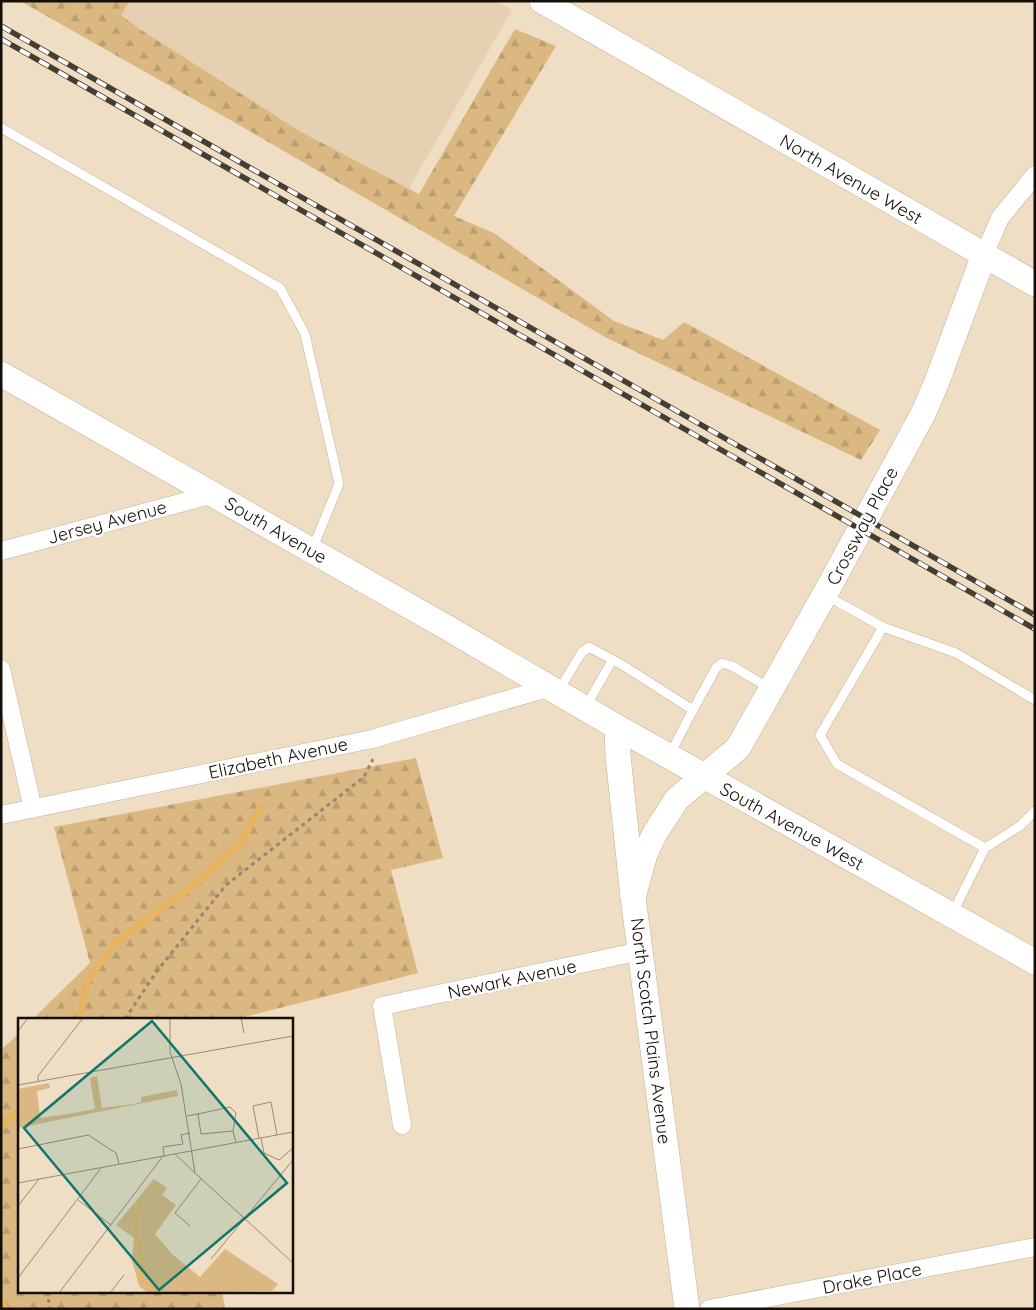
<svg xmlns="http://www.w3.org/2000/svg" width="1036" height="1310" viewBox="0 0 1036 1310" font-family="Quicksand,sans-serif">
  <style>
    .built { fill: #e5d0b1 }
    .forest { fill: url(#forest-firs) }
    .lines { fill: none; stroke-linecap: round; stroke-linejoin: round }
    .stream { stroke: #e7b461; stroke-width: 7 }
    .lane-casing { stroke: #c1b198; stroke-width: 10 }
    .street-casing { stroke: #c1b198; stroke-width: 19 }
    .secondary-casing { stroke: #c1b198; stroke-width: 26 }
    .path { stroke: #948875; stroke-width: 3; stroke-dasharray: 4 4; stroke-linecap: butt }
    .lane { stroke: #fff; stroke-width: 9 }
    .street { stroke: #fff; stroke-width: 18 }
    .secondary { stroke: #fff; stroke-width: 25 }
    .rail-casing { stroke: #453e31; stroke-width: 5.5 }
    .rail { stroke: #fff; stroke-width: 4; stroke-dasharray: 11; stroke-linecap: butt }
    .labels { text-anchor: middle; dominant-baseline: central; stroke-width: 5; stroke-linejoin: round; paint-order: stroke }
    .street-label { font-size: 18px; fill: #130e06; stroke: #fff }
    .inset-river { fill: none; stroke: #e7b461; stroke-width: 2.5 }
    .inset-road { fill: none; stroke: #978b78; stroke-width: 1 }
    .view { fill: #0f766e; fill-opacity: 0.15; stroke: #0f766e; stroke-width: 2.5 }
    .inset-edge { fill: none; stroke: #130e06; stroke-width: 2.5 }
  </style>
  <defs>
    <pattern id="forest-firs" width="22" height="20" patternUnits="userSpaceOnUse" patternTransform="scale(1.25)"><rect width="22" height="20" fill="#dbb882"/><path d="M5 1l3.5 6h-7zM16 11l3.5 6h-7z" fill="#bb9d6f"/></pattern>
  </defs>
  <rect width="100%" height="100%" fill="#efdec4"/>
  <path class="built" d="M129 1H496L512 10 404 197 113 28Z"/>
  <g class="forest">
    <path d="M20 1H130L121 15 141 30 301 132 419 194 515 29 556 46 454 216 494 233 614 321 663 340 684 322 880 430 861 460 607 338 239 125Z"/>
    <path d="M416 758 443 858 391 870 418 973 236 1019H33L90 963 54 827Z"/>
    <path d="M19 1033V1291H222L225 1309H1V1050Z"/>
  </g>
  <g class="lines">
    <g class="stream">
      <path d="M79 1019 87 981 116 942 184 893 240 844 260 808"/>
      <path d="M1 1125 19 1111"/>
      <path d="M1 1300 5 1309"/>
    </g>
    <defs>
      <g id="lane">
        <path d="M1 128 280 288 305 334 339 484 312 550"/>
        <path d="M827 596 883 627 820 735 837 764 985 848 952 914"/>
        <path d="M883 627 956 653 1035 700"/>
        <path d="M559 690 582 652 589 647 624 666 693 710 716 668 722 663 732 666 771 689"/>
        <path d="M586 706 612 661"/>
        <path d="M670 754 693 710"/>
        <path d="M985 848 1020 826 1035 811"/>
      </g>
      <g id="street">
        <path d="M984 255 1000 218 1035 175"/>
        <path d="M1 551 214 494"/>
        <path d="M1 669 33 809"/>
        <path d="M1 815 372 739 551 687"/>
        <path d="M402 1125 382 1006 641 951"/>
        <path d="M709 1309 1035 1247"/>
      </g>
      <g id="secondary">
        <path d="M542 1 1035 284"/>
        <path d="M1 374 446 627 617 727 1035 962"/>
        <path d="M617 727 618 756 633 897 687 1309"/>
        <path d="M633 897 645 854 655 833 677 799 738 748 825 594 923 414 936 384 984 255"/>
      </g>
    </defs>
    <use href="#lane" class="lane-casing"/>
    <use href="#street" class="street-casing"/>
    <use href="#secondary" class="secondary-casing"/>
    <g class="path">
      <path d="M125 1019 157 971 226 885 364 777 373 759"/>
      <path d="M47 1291 50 1309"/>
    </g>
    <use href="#lane" class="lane"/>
    <use href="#street" class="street"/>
    <use href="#secondary" class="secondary"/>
    <defs>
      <g id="rail">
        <path d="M1 26 1035 615"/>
        <path d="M1 39 1035 629"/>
      </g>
    </defs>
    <use href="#rail" class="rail-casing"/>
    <use href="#rail" class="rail"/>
  </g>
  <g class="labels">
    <g class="street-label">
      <text transform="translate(851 179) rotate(30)">North Avenue West</text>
      <text transform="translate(107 522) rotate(-15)">Jersey Avenue</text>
      <text transform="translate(862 526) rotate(-62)">Crossway Place</text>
      <text transform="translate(276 530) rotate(30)">South Avenue</text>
      <text transform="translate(278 758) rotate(-12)">Elizabeth Avenue</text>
      <text transform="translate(792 826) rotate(29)">South Avenue West</text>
      <text transform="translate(512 979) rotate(-12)">Newark Avenue</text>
      <text transform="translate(651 1031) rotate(83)">North Scotch Plains Avenue</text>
      <text transform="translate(872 1278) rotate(-11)">Drake Place</text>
    </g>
  </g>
  <g transform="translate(18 1018)">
    <rect width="275" height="275" fill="#efdec4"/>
    <path d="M79 58 84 90 115 86 123 84V79L159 72 160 78 0 110V71L31 65 32 70 19 73 22 100 56 95 77 91 72 60ZM136 161 149 170 144 177 158 187 137 216 154 236 182 259 207 231 260 266 254 273 130 275 121 268 114 242 116 220 98 207Z" fill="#dbb882"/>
    <path class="inset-river" d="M121 183 118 215 124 236V261L130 267 148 275"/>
    <path class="inset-road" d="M152 0V34L163 66 177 155 275 245M223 0 226 15M0 13 10 0M20 63V58L65 0M0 67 275 18M180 96 212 89 218 95 215 113M169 98 180 96 183 116 215 113 218 125M241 120 235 88 253 84 259 117M243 120 246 135 261 142 275 130M0 131 70 117 98 135 101 146M157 136 177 155M146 138 145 129 165 126 163 117 172 115M0 165 275 114M60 182 93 207M0 188 21 161M172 208 157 195 183 161M193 241 275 142M0 260 83 150M41 275 145 138M92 275 106 257"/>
    <path class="view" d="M134 3 269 165 141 272 6 110Z"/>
    <rect width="275" height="275" class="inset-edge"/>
  </g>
  <rect width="1036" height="1310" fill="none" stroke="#130e06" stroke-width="5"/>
</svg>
